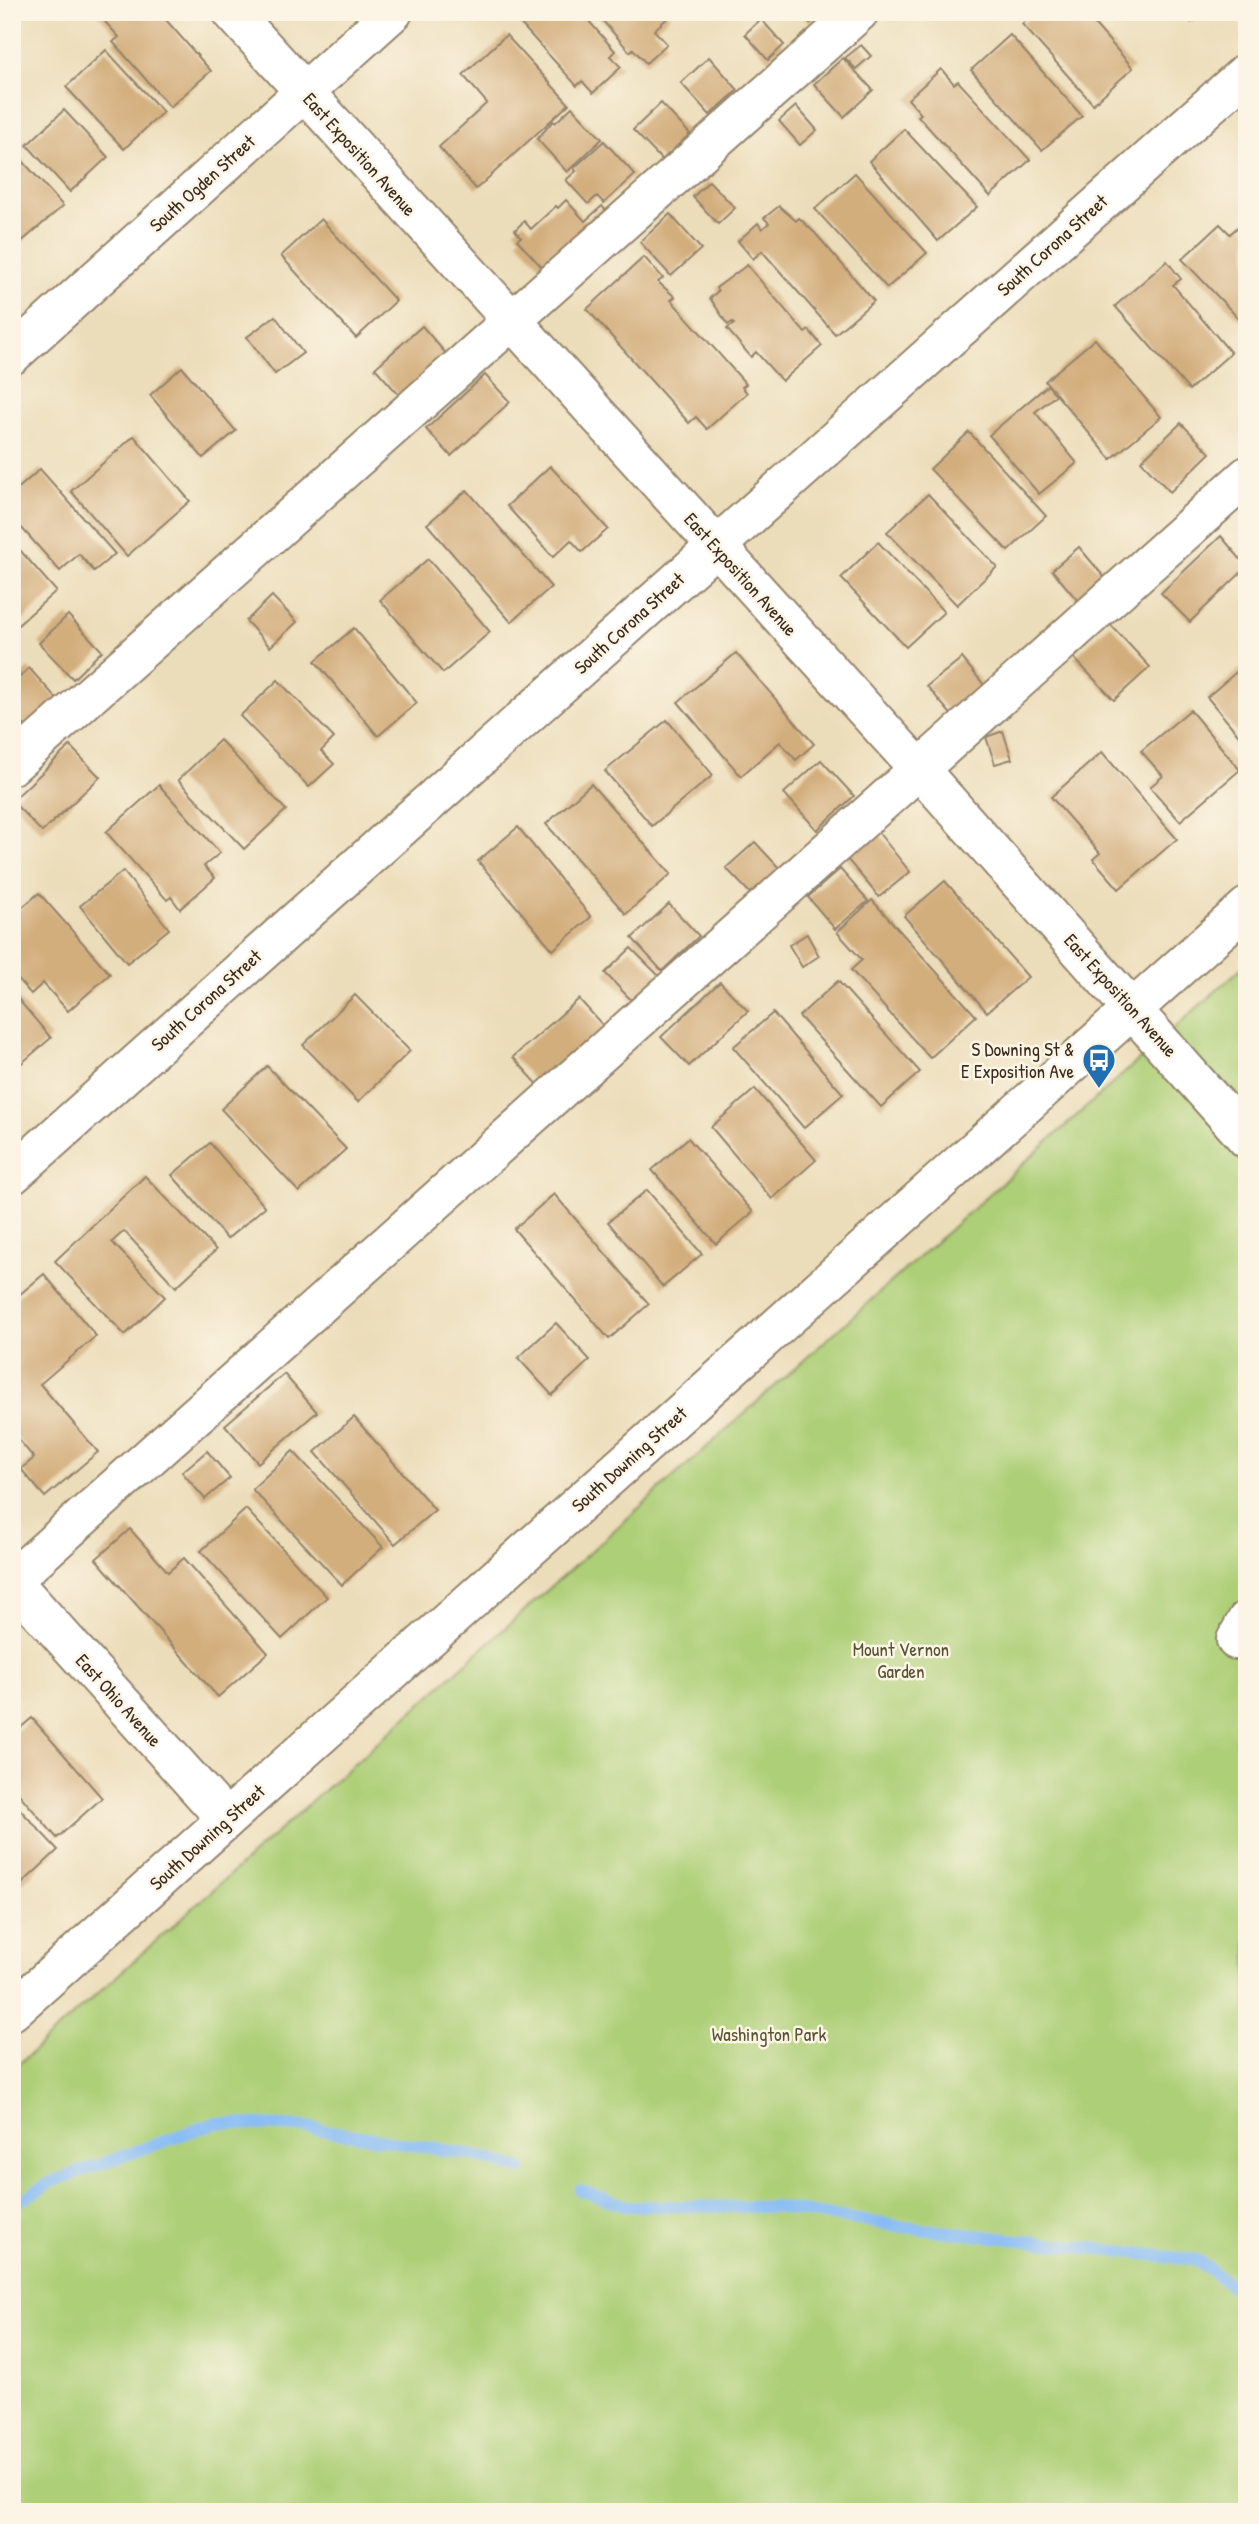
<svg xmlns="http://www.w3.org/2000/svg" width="1259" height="2524" viewBox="0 0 1259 2524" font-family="'Patrick Hand',sans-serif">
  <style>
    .green { fill: #adcf77; stroke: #747c4a; stroke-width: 2 }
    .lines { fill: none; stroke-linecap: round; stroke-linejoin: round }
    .stream { stroke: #86bbf5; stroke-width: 12 }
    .building { fill: #d3ae7d }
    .minor-casing { stroke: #94846c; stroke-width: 42 }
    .major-casing { stroke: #94846c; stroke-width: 42 }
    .minor { stroke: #fff; stroke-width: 38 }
    .major { stroke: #fff; stroke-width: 38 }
    .labels { text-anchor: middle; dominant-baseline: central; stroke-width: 5; stroke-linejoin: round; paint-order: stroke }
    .street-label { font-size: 19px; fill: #3b2a1e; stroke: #fcf5e5 }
    .poi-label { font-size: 19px; fill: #3b2a1e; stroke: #fcf5e5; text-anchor: end }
    .park-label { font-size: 19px; fill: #585334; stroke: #fcf5e5 }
  </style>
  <rect width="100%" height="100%" fill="#fcf5e5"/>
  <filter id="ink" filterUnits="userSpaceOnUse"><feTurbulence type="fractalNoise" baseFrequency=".0143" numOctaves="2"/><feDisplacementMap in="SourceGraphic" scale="14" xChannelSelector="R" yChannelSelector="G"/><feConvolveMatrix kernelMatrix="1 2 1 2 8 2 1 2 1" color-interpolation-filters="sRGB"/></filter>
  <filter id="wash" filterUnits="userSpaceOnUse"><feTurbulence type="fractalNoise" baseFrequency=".00686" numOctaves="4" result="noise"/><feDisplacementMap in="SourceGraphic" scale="28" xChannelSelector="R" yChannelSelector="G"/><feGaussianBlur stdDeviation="1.57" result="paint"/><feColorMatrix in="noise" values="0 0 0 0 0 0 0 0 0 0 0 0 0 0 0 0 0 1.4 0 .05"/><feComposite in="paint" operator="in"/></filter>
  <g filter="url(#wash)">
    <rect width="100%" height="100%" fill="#ecddba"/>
    <path class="green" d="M1247 963V2512H12V2070Z"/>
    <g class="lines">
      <g class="stream">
        <path d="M580 2190 627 2206 774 2207 904 2227 1197 2260 1247 2298"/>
        <path d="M12 2206 51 2182 215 2123 305 2127 474 2155 521 2169"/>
      </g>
    </g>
    <g id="blocks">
      <g class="building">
        <path d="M96 12H159L211 71 170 107 113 42 119 37Z"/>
        <path d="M529 12H581L615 51 610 56 621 67 593 93 582 81 577 86 519 22Z"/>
        <path d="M595 12H667L670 16 654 30 667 44 646 63 633 49 630 52Z"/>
        <path d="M800 12H821L810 23Z"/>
        <path d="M1036 12H1084L1133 68 1093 104 1022 24Z"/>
        <path d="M1182 12H1202L1191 22Z"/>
        <path d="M761 19 784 45 768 60 745 34Z"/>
        <path d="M506 35 569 104 476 189 439 147 487 103 463 75Z"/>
        <path d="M1010 35 1082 116 1042 150 971 70Z"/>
        <path d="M861 45 871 56 856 69 845 58Z"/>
        <path d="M106 50 163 112 124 149 66 87Z"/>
        <path d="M709 57 738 90 710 115 681 83Z"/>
        <path d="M843 58 873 90 844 117 814 84Z"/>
        <path d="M941 69 954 84 958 81 1030 160 990 196 918 116 921 114 908 99Z"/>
        <path d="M661 103 690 134 662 160 633 130Z"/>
        <path d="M796 106 817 130 800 145 779 121Z"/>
        <path d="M572 107 602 139 567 172 537 139 553 121 555 123Z"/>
        <path d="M64 110 108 157 70 192 27 145Z"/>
        <path d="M904 129 977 207 938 241 869 161Z"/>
        <path d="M604 141 635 175 604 203 597 196 588 204 566 180 576 171 574 168Z"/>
        <path d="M12 149 63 206 20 243 12 234Z"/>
        <path d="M855 173 927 253 887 288 815 209Z"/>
        <path d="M709 181 735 208 718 224 693 197Z"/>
        <path d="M566 200 585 221 602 206 610 216 594 231 589 225 581 232 587 240 549 275 517 240 521 237 515 230 524 221 531 229 556 206 558 208Z"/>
        <path d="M779 206 796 221 799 218 815 233 874 301 835 334 762 251 753 259 738 241 758 223 762 229 769 223 764 218Z"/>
        <path d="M670 214 701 249 671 276 640 242Z"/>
        <path d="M321 219 396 301 356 338 281 256Z"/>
        <path d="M1220 224 1230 234 1241 224 1247 230V313L1240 320 1182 259Z"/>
        <path d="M644 257 663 278 658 282 675 297 671 300 746 384 742 387 747 393 707 429 696 417 689 423 587 309Z"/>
        <path d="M1167 261 1181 279 1173 285 1231 353 1189 390 1115 306Z"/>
        <path d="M747 265 805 333 809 330 822 346 782 381 756 352 751 357 727 329 734 324 732 322 728 325 710 298 718 291 716 288Z"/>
        <path d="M275 316 303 353 275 374 247 337Z"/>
        <path d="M422 326 448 356 401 397 375 368Z"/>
        <path d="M1095 339 1161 417 1111 459 1045 381Z"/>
        <path d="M182 367 236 431 203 458 150 395Z"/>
        <path d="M485 375 510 402 451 456 426 429Z"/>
        <path d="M1048 385 1056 395 1035 412 1077 463 1039 494 989 435Z"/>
        <path d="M1181 423 1210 453 1170 492 1141 461Z"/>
        <path d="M969 432 1046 516 1008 551 930 469Z"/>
        <path d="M134 436 190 501 127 556 71 491Z"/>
        <path d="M550 466 608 529 582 552 571 540 553 557 507 506Z"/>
        <path d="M40 469 115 554 94 571 79 554 60 571 12 517V494Z"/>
        <path d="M467 490 551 587 511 622 427 524Z"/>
        <path d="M928 494 997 567 957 605 887 532Z"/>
        <path d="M1221 536 1247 567 1190 622 1161 593Z"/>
        <path d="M12 541 56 591 18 625 12 619Z"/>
        <path d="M878 542 944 612 906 647 841 578Z"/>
        <path d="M1079 547 1105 578 1078 601 1052 570Z"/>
        <path d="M428 559 490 632 443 673 380 600Z"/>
        <path d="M272 596 297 622 270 647 246 621Z"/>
        <path d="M68 615 102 651 73 679 39 643Z"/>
        <path d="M1110 624 1150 667 1114 700 1074 658Z"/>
        <path d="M354 628 417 703 378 736 315 661Z"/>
        <path d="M736 653 814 744 796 760 780 742 741 776 678 702Z"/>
        <path d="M962 658 993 696 959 724 927 686Z"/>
        <path d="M1247 663V745L1207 697Z"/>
        <path d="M29 668 57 699 27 728 12 712V684Z"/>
        <path d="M278 680 334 738 321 751 334 764 309 787 240 716Z"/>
        <path d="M1190 710 1240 770 1180 821 1150 787 1163 776 1141 751Z"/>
        <path d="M667 720 713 775 652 826 605 771Z"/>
        <path d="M1003 731 1012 759 995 764 986 737Z"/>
        <path d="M220 740 286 810 244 849 178 780Z"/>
        <path d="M70 746 100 777 42 832 12 801Z"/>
        <path d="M1102 752 1177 839 1119 889 1093 859 1100 853 1051 797Z"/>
        <path d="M821 760 854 796 817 830 784 793Z"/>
        <path d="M591 784 671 874 626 914 546 824Z"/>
        <path d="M159 785 220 853 204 866 215 878 180 909 171 897 167 900 106 832Z"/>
        <path d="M518 827 591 917 553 950 478 861Z"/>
        <path d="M874 827 910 872 879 897 842 853Z"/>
        <path d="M755 842 780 869 752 895 726 868Z"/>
        <path d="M840 869 868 901 835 929 808 897Z"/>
        <path d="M123 871 169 929 127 963 80 906Z"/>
        <path d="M945 881 1028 977 987 1012 904 916Z"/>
        <path d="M39 893 110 974 68 1011 43 983 31 994 12 973V916Z"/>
        <path d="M872 900 976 1016 930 1058 851 970 862 960 837 932Z"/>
        <path d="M669 904 699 936 662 971 632 938Z"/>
        <path d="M807 934 819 956 802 967 789 945Z"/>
        <path d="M631 948 660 977 634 1003 605 973Z"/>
        <path d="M838 981 920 1072 881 1107 799 1016Z"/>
        <path d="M720 982 748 1011 689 1066 661 1037Z"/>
        <path d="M12 992 51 1038 16 1068 12 1064Z"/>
        <path d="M355 995 410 1051 358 1102 303 1045Z"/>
        <path d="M579 999 607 1030 541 1088 513 1057Z"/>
        <path d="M773 1013 843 1094 804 1128 733 1047Z"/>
        <path d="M267 1066 346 1149 299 1192 221 1109Z"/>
        <path d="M755 1089 816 1160 772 1199 711 1127Z"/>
        <path d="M688 1138 753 1212 716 1244 652 1170Z"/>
        <path d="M210 1143 265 1207 227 1239 172 1175Z"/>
        <path d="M145 1176 216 1250 176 1287 124 1231 112 1242 165 1297 125 1335 55 1261Z"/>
        <path d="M647 1190 702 1254 663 1287 608 1222Z"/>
        <path d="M554 1194 649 1304 609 1339 514 1229Z"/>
        <path d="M44 1274 96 1336 40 1384 98 1452 45 1497 21 1469 34 1458 12 1432V1301Z"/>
        <path d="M556 1323 590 1360 552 1395 518 1358Z"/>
        <path d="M284 1374 317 1412 258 1463 225 1425Z"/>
        <path d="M354 1417 435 1510 395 1544 315 1452Z"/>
        <path d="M207 1451 230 1478 205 1499 182 1472Z"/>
        <path d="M293 1451 383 1547 342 1585 252 1489Z"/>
        <path d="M246 1509 327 1597 282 1639 201 1551Z"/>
        <path d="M130 1529 168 1572 184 1558 268 1653 218 1697 96 1559Z"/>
        <path d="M32 1718 102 1798 57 1838 12 1786V1735Z"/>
        <path d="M12 1801 58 1850 15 1890 12 1887Z"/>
      </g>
    </g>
  </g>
  <g filter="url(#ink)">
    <use href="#blocks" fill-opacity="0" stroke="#94846c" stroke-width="2"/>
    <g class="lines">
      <defs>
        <g id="minor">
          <path d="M232 12 919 769 1247 1139"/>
          <path d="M12 355 393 12"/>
          <path d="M12 765 859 12"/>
          <path d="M12 1175 1247 72"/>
          <path d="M12 1580 1247 476"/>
          <path d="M12 1581 226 1819"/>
          <path d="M1236 1640 1247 1620"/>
        </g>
        <path id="major" d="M12 2011 1247 907"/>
      </defs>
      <use href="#minor" class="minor-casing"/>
      <use href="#major" class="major-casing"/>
      <use href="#minor" class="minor"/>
      <use href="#major" class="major"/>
    </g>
  </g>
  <defs>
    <symbol id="bus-pin" viewBox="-11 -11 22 30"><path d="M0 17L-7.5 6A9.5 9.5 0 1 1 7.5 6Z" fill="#1f6fb2" stroke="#fcf5e5"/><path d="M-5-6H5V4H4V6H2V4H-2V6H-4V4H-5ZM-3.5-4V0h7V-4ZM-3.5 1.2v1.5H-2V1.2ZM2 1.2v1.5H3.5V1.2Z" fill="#fff"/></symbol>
  </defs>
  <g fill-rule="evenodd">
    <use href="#bus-pin" x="1080" y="1041" width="38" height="52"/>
  </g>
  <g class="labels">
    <g class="street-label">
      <text transform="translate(360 154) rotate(48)">East Exposition Avenue</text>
      <text transform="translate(202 183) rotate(-42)">South Ogden Street</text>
      <text transform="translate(1052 245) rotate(-42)">South Corona Street</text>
      <text transform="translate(741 574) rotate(48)">East Exposition Avenue</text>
      <text transform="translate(629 623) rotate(-42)">South Corona Street</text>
      <text transform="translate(1121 995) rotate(48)">East Exposition Avenue</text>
      <text transform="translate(206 1000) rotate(-42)">South Corona Street</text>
      <text transform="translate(629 1459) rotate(-42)">South Downing Street</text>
      <text transform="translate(119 1700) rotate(48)">East Ohio Avenue</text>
      <text transform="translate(207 1837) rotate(-42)">South Downing Street</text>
    </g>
    <g class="poi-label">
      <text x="1074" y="1049">S Downing St &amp;<tspan x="1074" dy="22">E Exposition Ave</tspan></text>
    </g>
    <g class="park-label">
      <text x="901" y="1649">Mount Vernon<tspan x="901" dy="22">Garden</tspan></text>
      <text x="769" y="2034">Washington Park</text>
    </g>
  </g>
  <rect width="1259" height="2524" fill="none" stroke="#fcf5e5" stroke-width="42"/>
</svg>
